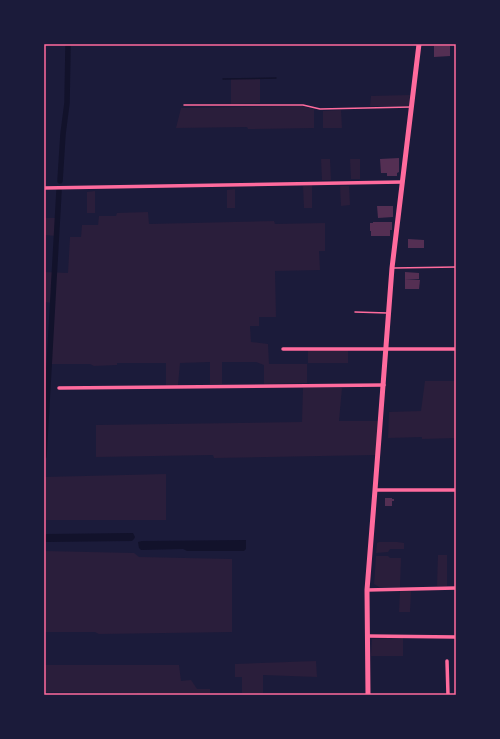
<svg xmlns="http://www.w3.org/2000/svg" width="500" height="739" viewBox="0 0 500 739" font-family="'Roboto Condensed',sans-serif">
  <style>
    .green { fill: #2a1e3b }
    .water { fill: #12122b }
    .lines { fill: none; stroke-linecap: round; stroke-linejoin: round }
    .stream { stroke: #12122b; stroke-width: 1.5 }
    .canal { stroke: #12122b; stroke-width: 5.5 }
    .building { fill: #542f53 }
    .service { stroke: #ff6b9d; stroke-width: 1.5 }
    .minor { stroke: #ff6b9d; stroke-width: 3.5 }
    .primary { stroke: #ff6b9d; stroke-width: 5 }
    .neatline { fill: none; stroke: #ff6b9d; stroke-width: 1.5 }
  </style>
  <rect width="100%" height="100%" fill="#1b1b3a"/>
  <g class="green">
    <path d="M260 78V103L231 104V79Z"/>
    <path d="M410 95 409 106H370L371 96Z"/>
    <path d="M302 106 314 109V128L248 129 247 127 176 128 181 108Z"/>
    <path d="M341 110 342 128H323V111Z"/>
    <path d="M321 159H330L331 180H322Z"/>
    <path d="M350 159H360V179H351Z"/>
    <path d="M312 185V208H304L303 186Z"/>
    <path d="M340 186H349L350 205 341 206Z"/>
    <path d="M235 189V208H227V190Z"/>
    <path d="M95 191V213H87V192Z"/>
    <path d="M148 212 149 224 274 221 275 224 325 223V251H319L320 270 275 271 276 317H259V326H250L251 342 268 344 269 364H307V383L264 384V365L256 362H222V384H210V362L180 363 178 385H166V363H117V365L94 366 90 364H49L53 303 44 302V272L68 273 70 237H81L82 225H98L99 216H116L117 213Z"/>
    <path d="M44 218H58L57 236 44 235Z"/>
    <rect x="308" y="350" width="40" height="13"/>
    <path d="M44 369H49L44 456Z"/>
    <path d="M425 381H456V438L422 439V437L388 438 389 412 421 411Z"/>
    <path d="M303 388H342L339 421H380L376 455 214 458 213 455 96 457V425L302 422Z"/>
    <path d="M166 474V520H44V477Z"/>
    <path d="M379 542H397L404 543V549H390L388 552 376 553 377 543Z"/>
    <path d="M44 551 134 553 139 557 232 559V632L99 634 95 632H44Z"/>
    <path d="M438 555H447V586H437Z"/>
    <path d="M376 556H388L390 558H401L400 587H379L374 584Z"/>
    <path d="M400 591H411L410 612H399Z"/>
    <path d="M403 638V656H371L372 639Z"/>
    <path d="M316 661 317 677 263 675V693H242V677H235V664Z"/>
    <path d="M44 665H179L181 681 191 680 197 689H210V695H137V693L44 692Z"/>
  </g>
  <g class="water">
    <path d="M133 533 135 537 134 539 132 541 48 542H46L44 539V536L46 534Z"/>
    <path d="M246 540V549L244 551H187L183 549 141 550 139 548 138 542 142 541Z"/>
  </g>
  <g class="lines">
    <path class="stream" d="M223 79 276 78"/>
    <g class="canal">
      <path d="M60 181 63 134 67 103 68 47"/>
      <path d="M44 456 59 191"/>
    </g>
  </g>
  <g class="building">
    <path d="M434 46H450V56L434 57Z"/>
    <path d="M399 158V172L397 173V176H387V173H381L380 159Z"/>
    <path d="M377 206H393V217L378 218Z"/>
    <path d="M373 222H392V230H390V236H371V231H370V223H373Z"/>
    <path d="M408 239 424 240V248H408Z"/>
    <path d="M405 272 419 273V279H405Z"/>
    <path d="M405 279 420 280 419 289H405Z"/>
    <path d="M385 498H392V499H394V501H392V506H385Z"/>
  </g>
  <g class="lines">
    <g class="service">
      <path d="M184 105H303L320 109 411 107"/>
      <path d="M394 268 456 267"/>
      <path d="M355 312 387 313"/>
    </g>
    <g class="minor">
      <path d="M44 188 402 182"/>
      <path d="M283 349H456"/>
      <path d="M59 388 384 385"/>
      <path d="M375 490H456"/>
      <path d="M367 590 456 588"/>
      <path d="M368 636 456 637"/>
      <path d="M447 661 448 695"/>
    </g>
    <path class="primary" d="M368 695 367 590 375 490 392 268 419 44"/>
  </g>
  <rect width="500" height="739" fill="none" stroke="#1b1b3a" stroke-width="90"/>
  <rect x="45" y="45" width="410" height="649" class="neatline"/>
</svg>
